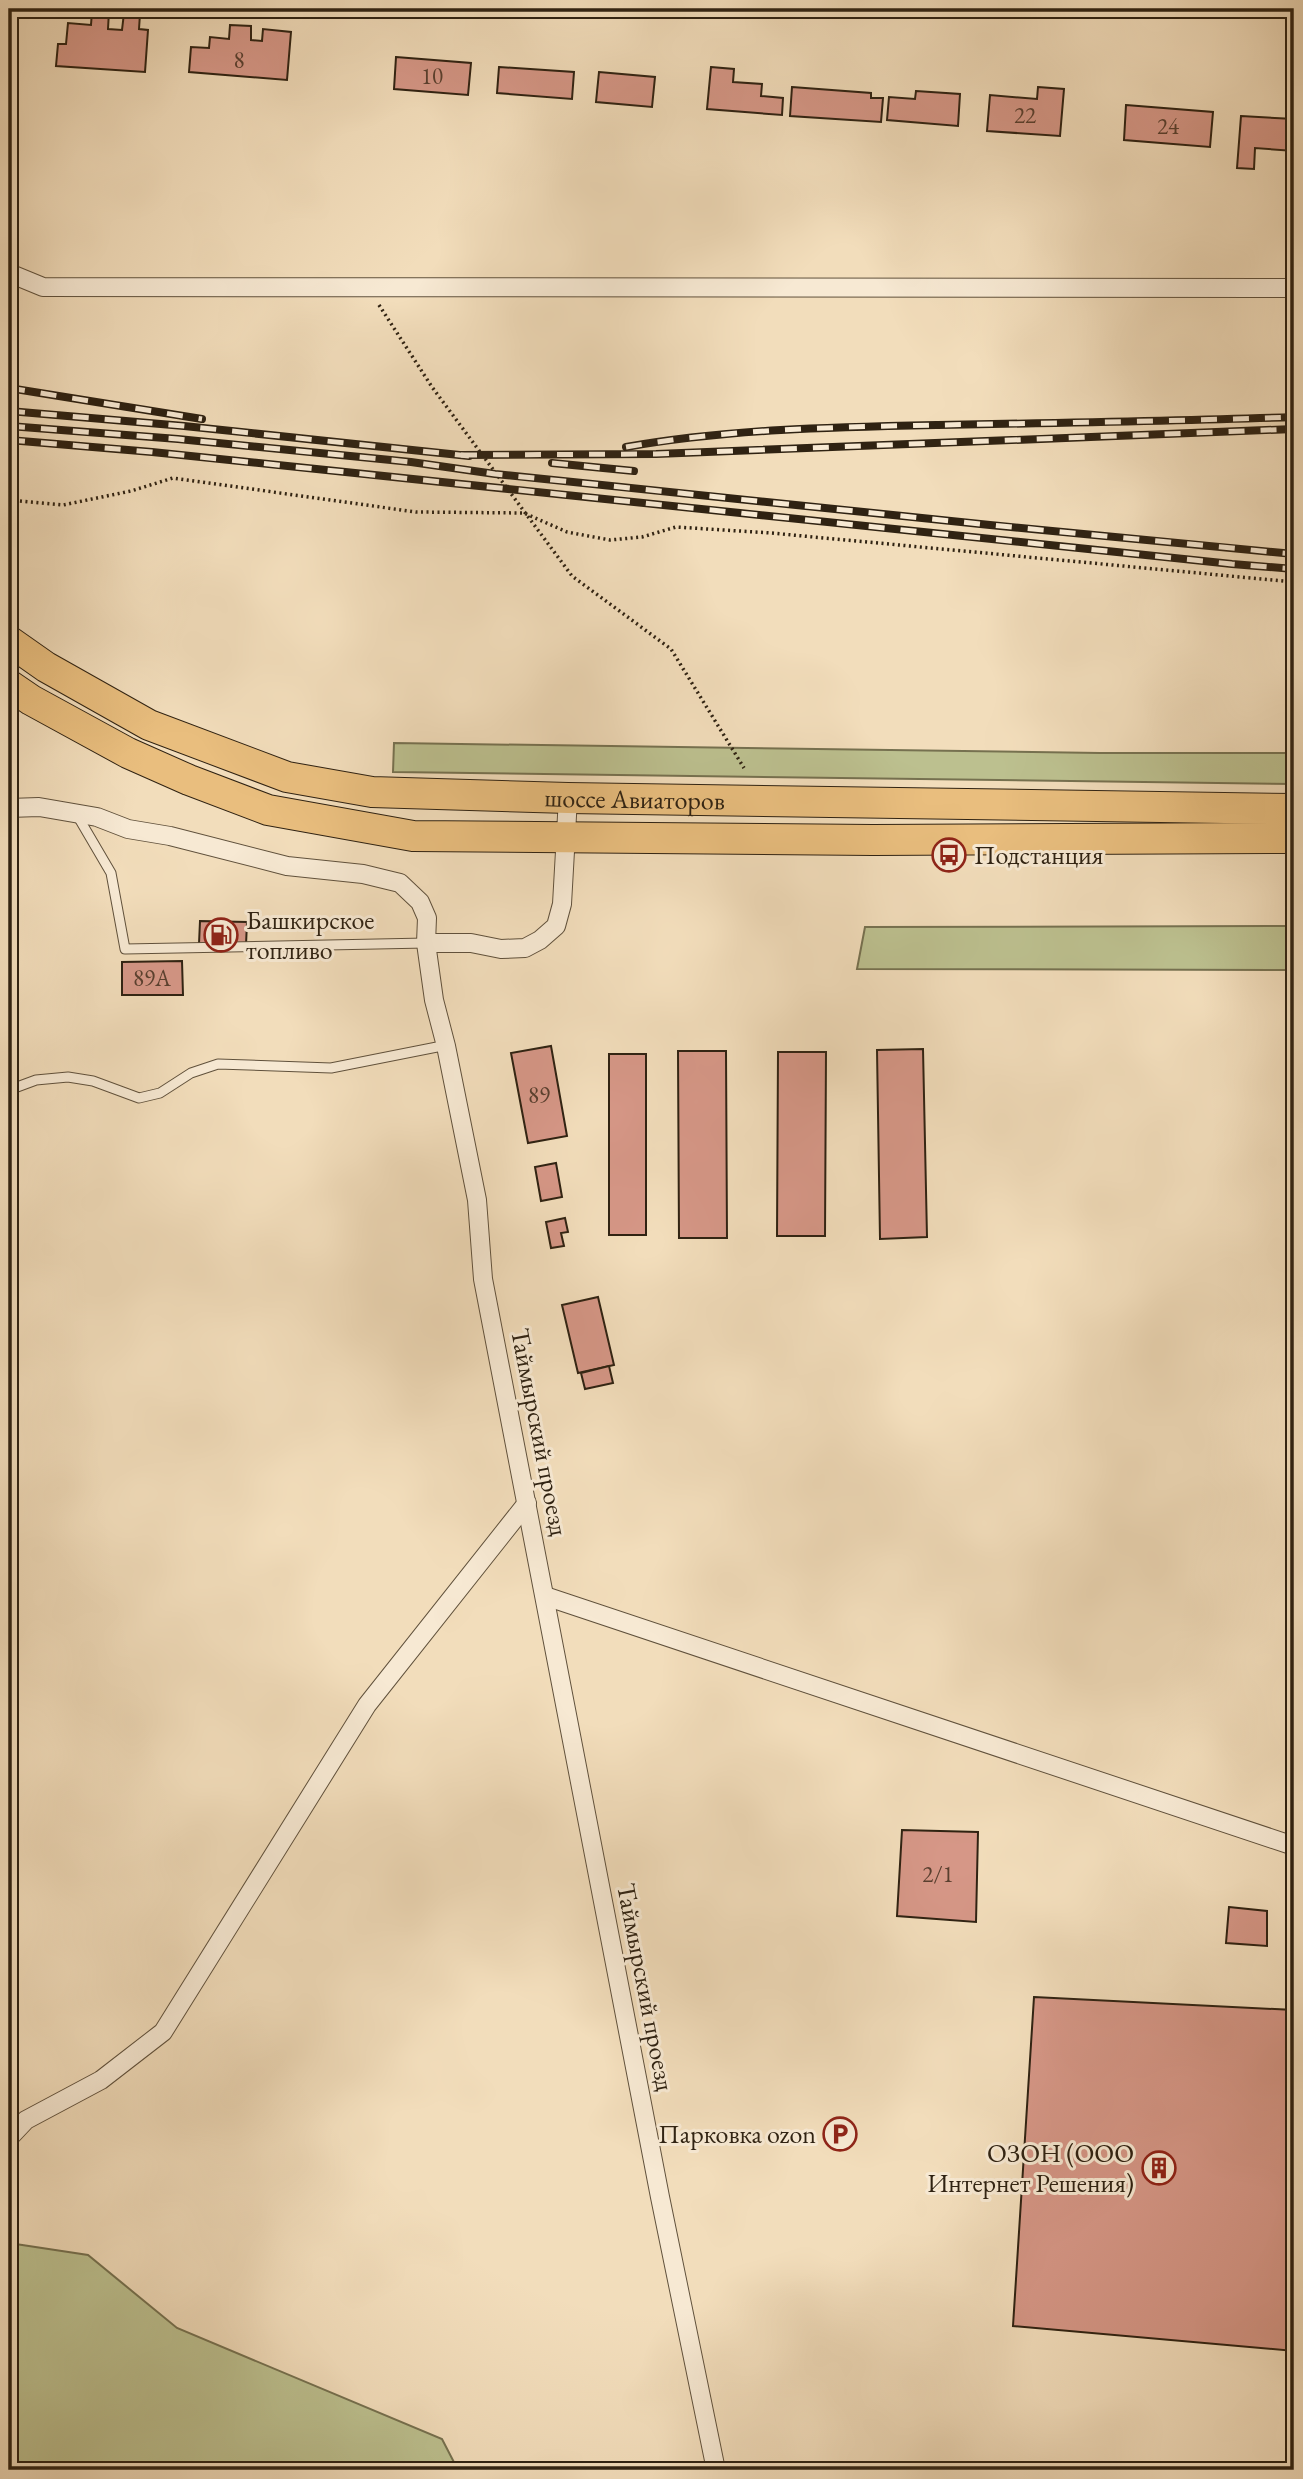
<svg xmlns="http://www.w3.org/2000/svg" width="1303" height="2479" viewBox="0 0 1303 2479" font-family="'EB Garamond',serif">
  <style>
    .green { fill: #bcc08f; stroke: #767150; stroke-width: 2 }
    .building { fill: #d69787; stroke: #2f2212; stroke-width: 2 }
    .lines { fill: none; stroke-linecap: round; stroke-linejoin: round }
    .service-casing { stroke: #60513c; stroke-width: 11 }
    .minor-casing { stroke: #60513c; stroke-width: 20 }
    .primary-casing { stroke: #2f2212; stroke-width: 32 }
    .path { stroke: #2f2212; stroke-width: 3.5; stroke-dasharray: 2 3.5; stroke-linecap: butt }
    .service { stroke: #f7e9d3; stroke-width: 9 }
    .minor { stroke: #f7e9d3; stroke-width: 18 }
    .primary { stroke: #e9be7e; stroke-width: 30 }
    .rail-casing { stroke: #2f2212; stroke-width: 8 }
    .rail { stroke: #f7e9d3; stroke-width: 5; stroke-dasharray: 16; stroke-linecap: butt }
    .labels { text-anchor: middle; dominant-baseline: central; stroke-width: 6; stroke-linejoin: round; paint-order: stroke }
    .number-label { font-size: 23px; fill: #593f2f }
    .street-label { font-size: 26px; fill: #2f2212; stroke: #f7e9d3 }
    .poi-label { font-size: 26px; fill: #2f2212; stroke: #f7e9d3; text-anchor: start }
  </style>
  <rect width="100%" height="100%" fill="#f2ddbb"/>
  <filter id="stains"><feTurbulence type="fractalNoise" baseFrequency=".00286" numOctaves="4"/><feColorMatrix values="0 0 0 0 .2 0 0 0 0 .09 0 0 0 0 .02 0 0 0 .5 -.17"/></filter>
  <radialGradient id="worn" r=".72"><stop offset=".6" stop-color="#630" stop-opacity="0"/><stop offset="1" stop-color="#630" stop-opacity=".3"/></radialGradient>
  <g class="green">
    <path d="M394 743 1100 753H1294V784L393 772Z"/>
    <path d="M1294 926V970L857 969 865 927Z"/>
    <path d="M9 2243 88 2255 177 2328 442 2439 458 2470H9Z"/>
  </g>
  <g class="building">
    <path d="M92 11H109L108 29 122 30 124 13 140 14 139 29 148 30 145 72 56 66 58 44H66L68 23 91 25Z"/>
    <path d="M230 25 251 26V40L262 41 263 29 291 32 287 80 189 72 191 47 209 48 210 37 229 39Z"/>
    <path d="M396 57 471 63 468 95 394 89Z"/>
    <path d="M499 67 574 72 572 99 497 93Z"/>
    <path d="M711 67 734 69 733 82 762 84 761 96 783 98 782 115 707 109Z"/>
    <path d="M599 72 655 77 652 107 596 102Z"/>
    <path d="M792 87 871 93V98H883L881 122 790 116Z"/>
    <path d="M1038 87 1064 89 1060 136 987 131 990 95 1037 99Z"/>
    <path d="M916 91 960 94 958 126 887 120 889 97 915 99Z"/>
    <path d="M1126 105 1213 112 1210 147 1124 140Z"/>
    <path d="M1241 116 1294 119V151L1255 148 1254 169 1237 168Z"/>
    <path d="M200 921 247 922 246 945 199 944Z"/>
    <path d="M182 961 183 995H122V962Z"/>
    <path d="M551 1046 567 1136 528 1143 511 1053Z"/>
    <path d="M923 1049 927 1237 880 1239 877 1050Z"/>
    <path d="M678 1051H726L727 1238H679Z"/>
    <path d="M778 1052H826L825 1236H777Z"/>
    <rect x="609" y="1054" width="37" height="181"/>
    <path d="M556 1163 562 1197 541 1201 535 1167Z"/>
    <path d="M565 1218 568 1232 561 1233 564 1246 551 1248 546 1222Z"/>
    <path d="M598 1297 614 1365 578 1373 562 1305Z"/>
    <path d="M609 1366 613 1383 585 1389 581 1373Z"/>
    <path d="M902 1830 978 1832 976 1922 897 1916Z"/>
    <path d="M1229 1907 1267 1911V1946L1226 1943Z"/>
    <path d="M1034 1997 1294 2010V2351L1013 2326Z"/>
  </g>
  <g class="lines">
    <defs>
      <g id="service">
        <path d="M77 815 111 873 125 949 426 943"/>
        <path d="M9 1090 36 1080 68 1077 93 1081 139 1098 160 1093 191 1073 218 1064 331 1068 437 1047"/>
      </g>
      <g id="minor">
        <path d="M9 273 43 287 1294 288"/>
        <path d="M9 808 39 807 97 817 128 829 170 836 287 866 363 874 400 883 420 902 427 918 426 943 434 1000 446 1046 477 1200 483 1279 660 2197 716 2470"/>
        <path d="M426 943H471L501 949 525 948 540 940 556 926 562 904 568 798"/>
        <path d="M545 1596 1294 1846"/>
        <path d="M9 2138 26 2120 101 2080 163 2032 367 1705 527 1503"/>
      </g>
      <g id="primary">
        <path id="s1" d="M9 641 46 667 149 725 287 777 372 792 568 798 1294 809"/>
        <path d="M9 685 31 700 128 753 189 780 268 810 413 836 873 840 1294 838"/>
      </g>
    </defs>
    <use href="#service" class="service-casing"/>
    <use href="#minor" class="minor-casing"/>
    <use href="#primary" class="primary-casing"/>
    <g class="path">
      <path d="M379 305 432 387 572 576 671 649 744 768"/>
      <path d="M9 500 63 505 131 491 173 478 416 512 524 513 567 532 610 540 642 537 676 527 771 533 1294 582"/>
    </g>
    <use href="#service" class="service"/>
    <use href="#minor" class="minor"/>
    <use href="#primary" class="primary"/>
    <defs>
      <g id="rail">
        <path d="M9 388 202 419"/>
        <path d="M9 411 184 426 469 456"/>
        <path d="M9 426 178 439 411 462 495 474 990 525 1294 554"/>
        <path d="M9 440 152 452 1232 564 1294 569"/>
        <path d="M626 447C728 429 835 427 938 425 1057 423 1176 421 1294 417"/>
        <path d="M461 455 656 454 1294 429"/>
        <path d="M552 463 634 471"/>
      </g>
    </defs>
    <use href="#rail" class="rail-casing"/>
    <use href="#rail" class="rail"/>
  </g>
  <defs>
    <symbol id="bus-ring" viewBox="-11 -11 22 22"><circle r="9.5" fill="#f7e9d3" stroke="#8f2418" stroke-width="1.5"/><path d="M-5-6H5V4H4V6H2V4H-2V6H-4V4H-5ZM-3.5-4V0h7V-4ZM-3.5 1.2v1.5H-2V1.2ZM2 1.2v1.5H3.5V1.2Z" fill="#8f2418"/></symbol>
    <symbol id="fuel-ring" viewBox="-11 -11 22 22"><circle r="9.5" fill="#f7e9d3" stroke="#8f2418" stroke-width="1.5"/><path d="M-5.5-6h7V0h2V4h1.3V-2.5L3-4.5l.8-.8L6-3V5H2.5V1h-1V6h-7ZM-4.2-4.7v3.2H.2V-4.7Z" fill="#8f2418"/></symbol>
    <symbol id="parking-ring" viewBox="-11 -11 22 22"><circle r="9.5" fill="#f7e9d3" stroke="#8f2418" stroke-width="1.5"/><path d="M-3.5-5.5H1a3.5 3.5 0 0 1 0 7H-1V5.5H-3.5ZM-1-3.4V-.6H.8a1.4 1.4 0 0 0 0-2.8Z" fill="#8f2418"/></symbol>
    <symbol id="building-ring" viewBox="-11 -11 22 22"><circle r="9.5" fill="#f7e9d3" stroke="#8f2418" stroke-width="1.5"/><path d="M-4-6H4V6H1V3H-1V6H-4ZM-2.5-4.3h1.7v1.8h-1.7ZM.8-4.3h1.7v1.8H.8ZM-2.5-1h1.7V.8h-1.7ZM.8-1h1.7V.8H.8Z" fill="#8f2418"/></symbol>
  </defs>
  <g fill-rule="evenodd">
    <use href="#bus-ring" x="930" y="836" width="38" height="38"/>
    <use href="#fuel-ring" x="202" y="916" width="38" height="38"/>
    <use href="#parking-ring" x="821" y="2115" width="38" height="38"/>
    <use href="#building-ring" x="1140" y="2149" width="38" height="38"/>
  </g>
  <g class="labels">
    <g class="number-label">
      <text x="239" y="60">8</text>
      <text x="432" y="76">10</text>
      <text x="1025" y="115">22</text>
      <text x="1168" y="126">24</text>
      <text x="152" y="978">89А</text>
      <text x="539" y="1095">89</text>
      <text x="938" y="1874">2/1</text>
    </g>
    <g class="street-label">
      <text stroke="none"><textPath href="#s1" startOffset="660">шоссе Авиаторов</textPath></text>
      <text transform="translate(540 1432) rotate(79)">Таймырский проезд</text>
      <text transform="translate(646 1987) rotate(79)">Таймырский проезд</text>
    </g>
    <g class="poi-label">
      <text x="974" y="855">Подстанция</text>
      <text x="246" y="920">Башкирское<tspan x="246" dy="30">топливо</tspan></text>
      <text x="816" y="2134" text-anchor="end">Парковка ozon</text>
      <text x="1134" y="2153" text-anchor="end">ОЗОН (ООО<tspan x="1134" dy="30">Интернет Решения)</tspan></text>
    </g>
  </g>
  <rect width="1303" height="2479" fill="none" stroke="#f2ddbb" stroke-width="35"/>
  <rect x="10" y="10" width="1282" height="2458" fill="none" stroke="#2f2212" stroke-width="3.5"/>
  <rect x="18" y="18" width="1268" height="2444" fill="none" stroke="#2f2212" stroke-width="2"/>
  <rect width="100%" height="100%" filter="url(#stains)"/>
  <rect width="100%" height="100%" fill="url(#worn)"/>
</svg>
